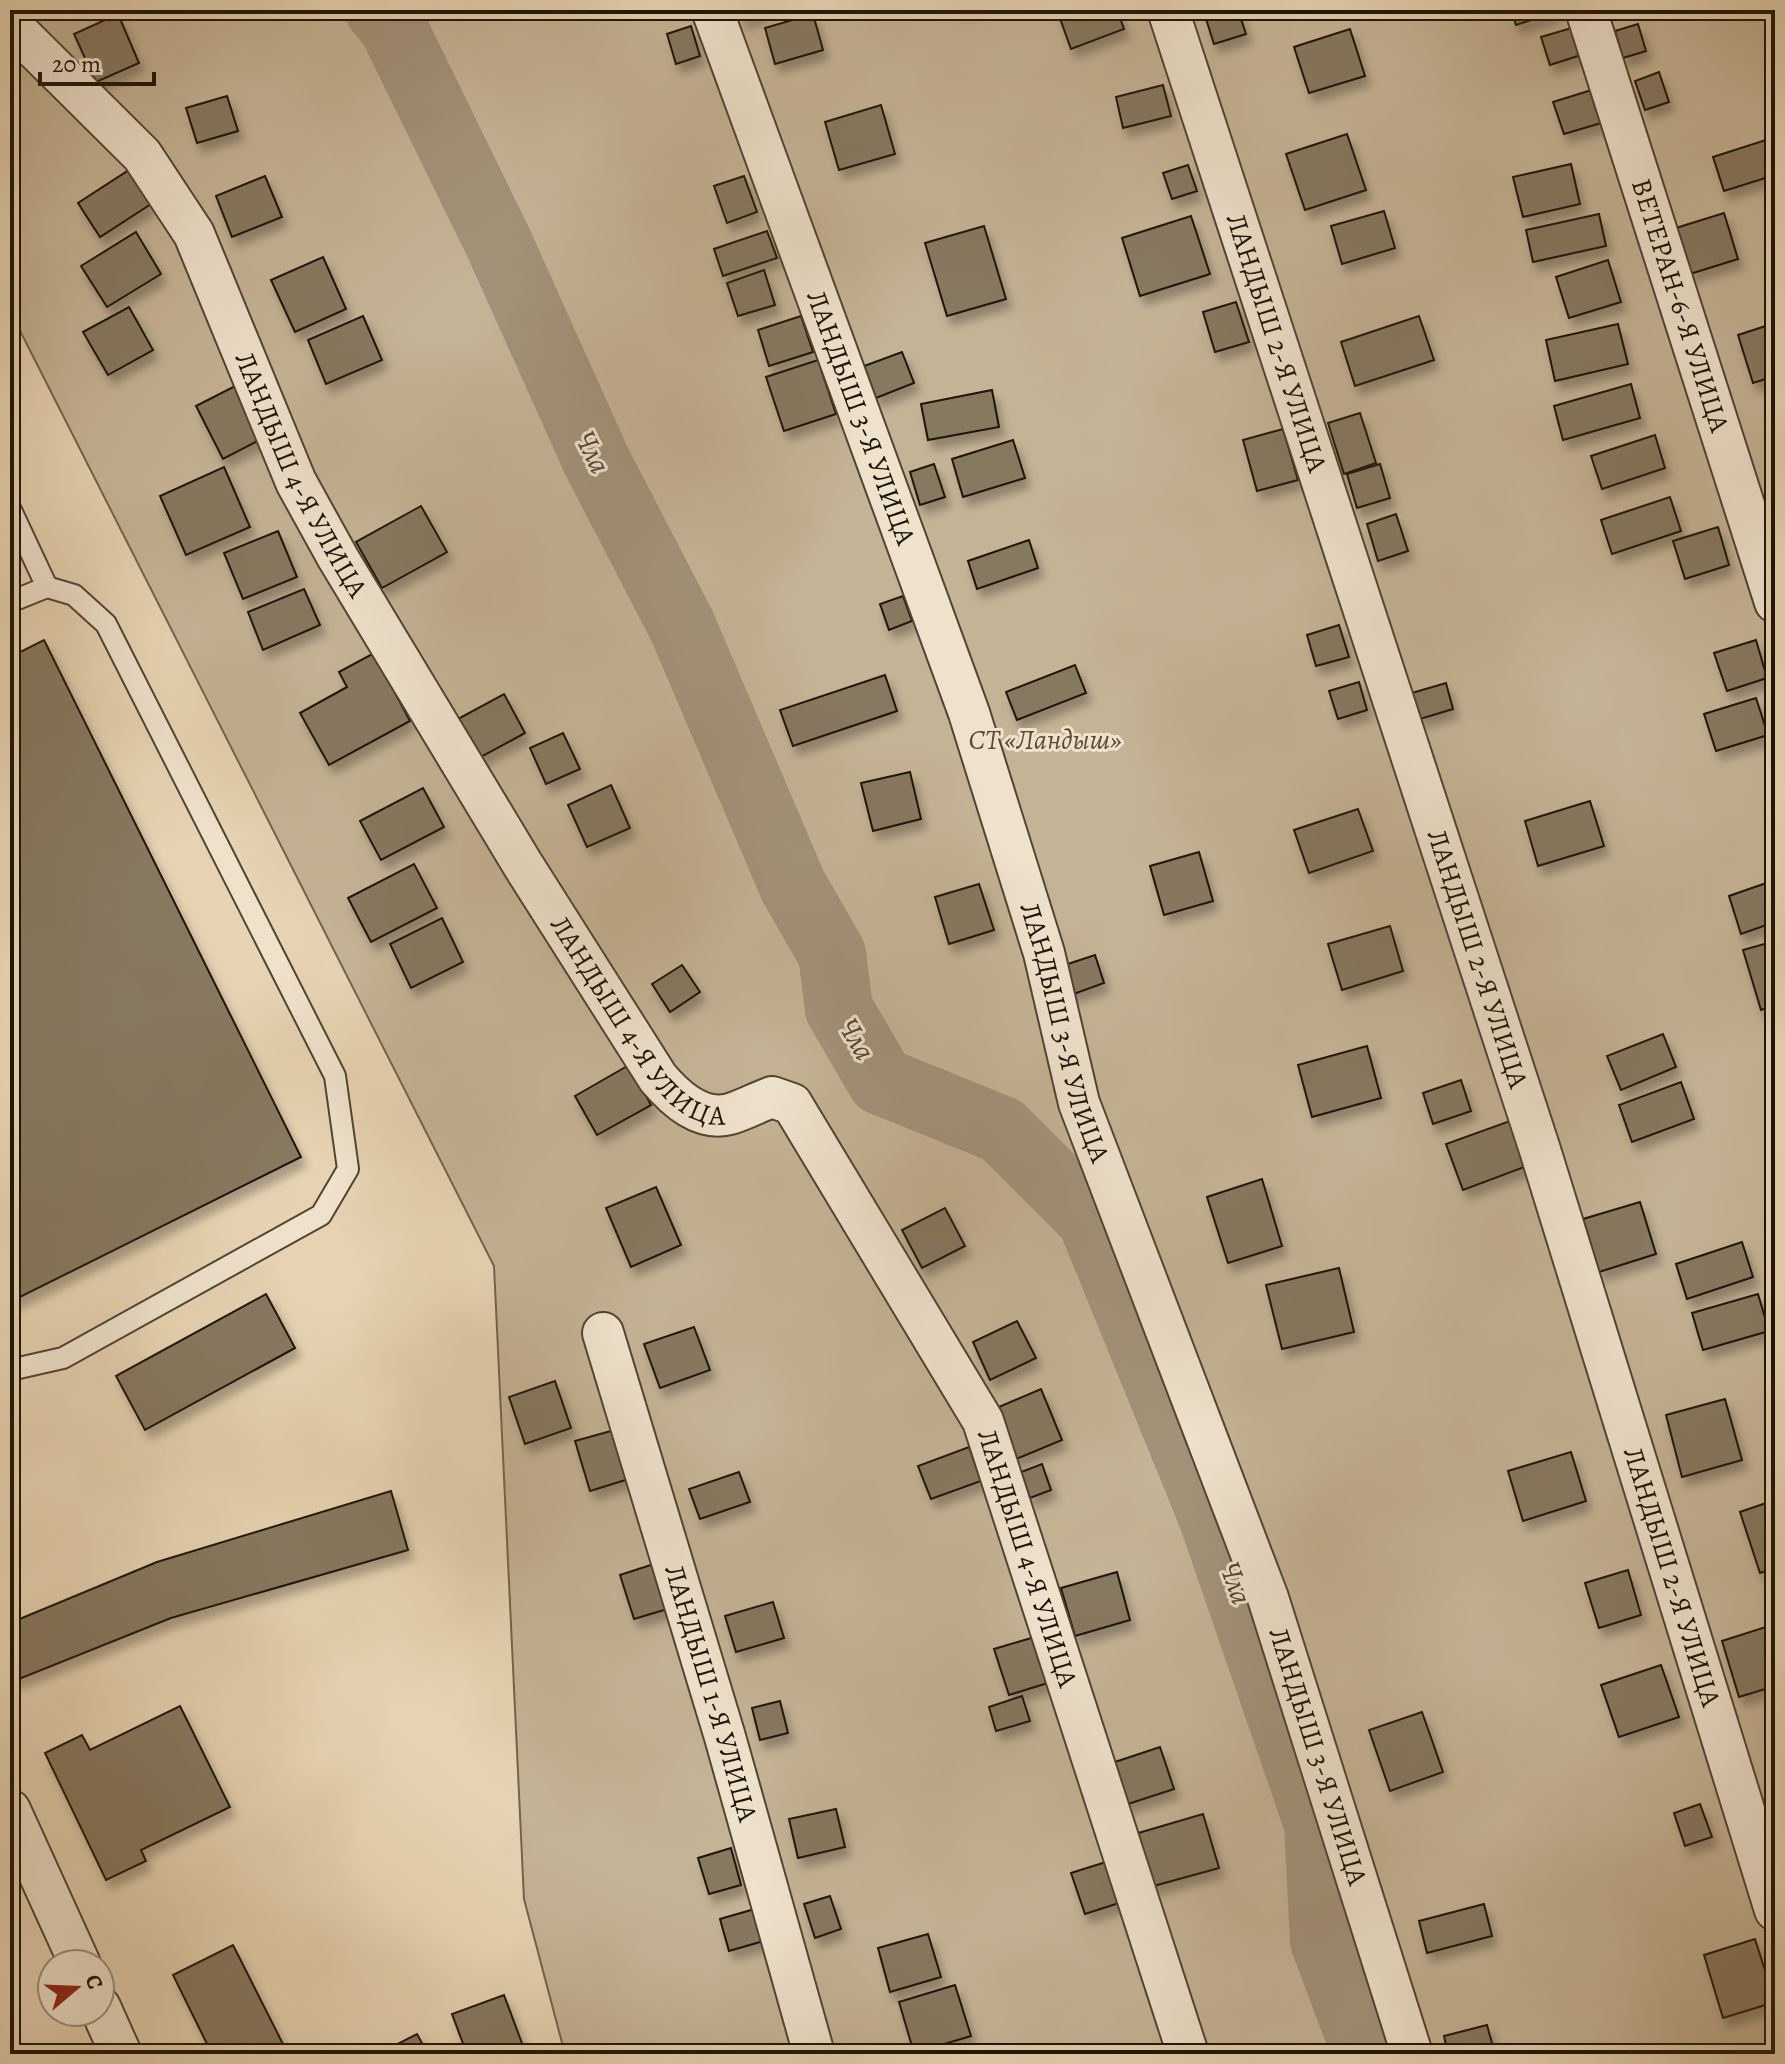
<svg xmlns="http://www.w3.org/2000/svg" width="1785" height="2064" viewBox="0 0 1785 2064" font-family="Alegreya,serif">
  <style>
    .green { fill: #c5b395; stroke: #726450; stroke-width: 2 }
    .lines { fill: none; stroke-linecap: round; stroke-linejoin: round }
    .river { stroke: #a39279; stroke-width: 68 }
    .building { fill: #877861; stroke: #1e150a; stroke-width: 2; filter: url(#shadow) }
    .lane-casing { stroke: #504434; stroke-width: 24 }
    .street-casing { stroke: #504434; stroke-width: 44 }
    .lane { stroke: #efe2cd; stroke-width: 20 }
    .street { stroke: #efe2cd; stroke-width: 40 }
    .labels { text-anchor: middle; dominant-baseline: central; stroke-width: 6; stroke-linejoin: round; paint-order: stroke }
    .street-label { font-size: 28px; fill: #1e150a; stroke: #efe2cd }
    .park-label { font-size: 28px; font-style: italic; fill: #584c3b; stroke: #efe2cd }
    .water-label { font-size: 30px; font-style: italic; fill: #534736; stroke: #efe2cd }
  </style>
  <defs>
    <filter id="shadow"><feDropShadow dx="5" dy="9" stdDeviation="4" flood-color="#0004"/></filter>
  </defs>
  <rect width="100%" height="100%" fill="#e7d3b2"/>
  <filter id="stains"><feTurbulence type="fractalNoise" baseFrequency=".0025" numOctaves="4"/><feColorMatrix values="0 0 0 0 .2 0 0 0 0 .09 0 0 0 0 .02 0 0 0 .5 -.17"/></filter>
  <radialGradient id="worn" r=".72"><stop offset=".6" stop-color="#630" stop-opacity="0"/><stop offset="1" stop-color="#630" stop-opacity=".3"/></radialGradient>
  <path class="green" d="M10 10H1775V2054H565L524 1899 494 1266 10 311Z"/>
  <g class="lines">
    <path class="river" d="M379 10 393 27 499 244 596 460 682 626 793 886 832 954 839 1009 881 1081 1002 1130 1091 1219 1212 1516 1318 1824 1324 1941 1363 2045 1362 2054"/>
  </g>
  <g class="building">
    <path d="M739 10H771L743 20Z"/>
    <path d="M1057 10H1117L1124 29 1071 49Z"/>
    <path d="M1233 10H1238L1246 34 1214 44 1206 19Z"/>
    <path d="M1511 10H1556V12L1516 25Z"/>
    <path d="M118 14 139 63 96 82 74 34Z"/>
    <path d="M813 14 823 50 775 64 765 28Z"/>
    <path d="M1638 24 1646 51 1623 58 1615 31Z"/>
    <path d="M691 26 700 56 676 64 667 34Z"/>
    <path d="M1575 27 1584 54 1550 65 1541 37Z"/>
    <path d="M1350 29 1365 76 1309 93 1294 47Z"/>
    <path d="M1659 72 1669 102 1645 110 1635 81Z"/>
    <path d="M1163 85 1171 116 1123 128 1116 97Z"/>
    <path d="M1598 88 1608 121 1564 134 1553 102Z"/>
    <path d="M227 96 238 131 197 143 186 108Z"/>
    <path d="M881 105 895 154 839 170 825 122Z"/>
    <path d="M1347 134 1366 190 1305 210 1286 154Z"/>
    <path d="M1775 137V175L1724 191 1713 157Z"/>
    <path d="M1571 164 1580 204 1523 217 1513 177Z"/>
    <path d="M1188 165 1197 191 1172 199 1163 173Z"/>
    <path d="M129 170 151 204 100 237 78 203Z"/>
    <path d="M265 176 282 217 232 237 216 196Z"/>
    <path d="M744 176 757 212 727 223 714 186Z"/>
    <path d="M1384 211 1395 248 1342 264 1331 226Z"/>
    <path d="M1724 213 1738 259 1690 274 1676 228Z"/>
    <path d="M1599 214 1606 246 1533 262 1526 230Z"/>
    <path d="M1191 216 1210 274 1140 296 1122 238Z"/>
    <path d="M984 226 1006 299 947 316 925 243Z"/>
    <path d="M767 231 777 258 723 276 714 249Z"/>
    <path d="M136 232 161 274 107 307 81 266Z"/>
    <path d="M323 257 346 309 295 332 271 280Z"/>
    <path d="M1608 260 1621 302 1569 318 1556 277Z"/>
    <path d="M764 270 775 305 738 316 727 283Z"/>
    <path d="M1236 302 1249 342 1215 352 1203 312Z"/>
    <path d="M129 307 153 350 108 375 83 332Z"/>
    <path d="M363 316 382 360 326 384 308 340Z"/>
    <path d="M801 316 813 352 769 366 758 330Z"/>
    <path d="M1419 316 1434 360 1355 386 1341 342Z"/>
    <path d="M1775 323V376L1753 383 1738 335Z"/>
    <path d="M1618 324 1628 364 1555 381 1546 340Z"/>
    <path d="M902 352 914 383 876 398 864 366Z"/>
    <path d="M818 360 836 414 784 431 766 377Z"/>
    <path d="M1631 384 1640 418 1563 440 1554 406Z"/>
    <path d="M237 385 265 437 223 459 196 406Z"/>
    <path d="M992 390 999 427 928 440 921 404Z"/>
    <path d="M1360 413 1376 463 1344 474 1328 423Z"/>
    <path d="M1283 429 1298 480 1257 491 1243 440Z"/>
    <path d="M1655 435 1665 468 1602 489 1591 456Z"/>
    <path d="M1013 440 1025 478 963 497 952 459Z"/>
    <path d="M934 464 945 497 920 505 910 472Z"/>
    <path d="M1380 464 1390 498 1357 508 1347 474Z"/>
    <path d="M224 467 250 527 186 555 160 496Z"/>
    <path d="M1670 497 1681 531 1612 554 1601 520Z"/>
    <path d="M421 506 447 552 382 588 356 542Z"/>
    <path d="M1396 514 1408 551 1378 561 1367 524Z"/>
    <path d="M1718 527 1729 565 1685 579 1673 541Z"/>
    <path d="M278 531 297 577 243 599 224 553Z"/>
    <path d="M1029 540 1038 568 977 589 968 561Z"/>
    <path d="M304 589 320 625 263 650 248 612Z"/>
    <path d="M903 596 912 621 889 630 880 604Z"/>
    <path d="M1339 625 1349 657 1316 666 1307 635Z"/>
    <path d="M44 640 301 1157 10 1302V657Z"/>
    <path d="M1756 640 1767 678 1727 691 1714 653Z"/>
    <path d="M374 653 410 721 329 765 300 713 347 687 339 672Z"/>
    <path d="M1075 665 1086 693 1017 720 1006 692Z"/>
    <path d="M885 675 897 711 793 746 780 710Z"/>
    <path d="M1359 682 1367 710 1338 719 1329 691Z"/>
    <path d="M1446 683 1453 709 1420 719 1412 693Z"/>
    <path d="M504 694 525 733 479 758 458 719Z"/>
    <path d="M1756 698 1768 735 1716 751 1704 714Z"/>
    <path d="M563 733 580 769 546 784 530 748Z"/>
    <path d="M910 772 921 819 873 831 861 783Z"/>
    <path d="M611 785 630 828 587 847 568 805Z"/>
    <path d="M423 788 444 827 381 860 360 821Z"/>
    <path d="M1590 801 1604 846 1538 866 1525 821Z"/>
    <path d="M1358 809 1373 851 1309 873 1294 830Z"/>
    <path d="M1199 852 1213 901 1164 915 1150 866Z"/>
    <path d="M414 864 437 908 371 942 348 898Z"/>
    <path d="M1775 880V922L1741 934 1729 896Z"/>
    <path d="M979 884 994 930 949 944 935 897Z"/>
    <path d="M442 918 463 962 411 988 390 944Z"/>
    <path d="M1390 926 1403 971 1342 990 1328 944Z"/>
    <path d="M1775 941V1005L1761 1010 1743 950Z"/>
    <path d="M1095 955 1104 983 1071 995 1062 966Z"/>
    <path d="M682 965 700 992 670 1012 652 984Z"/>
    <path d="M1663 1034 1676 1067 1621 1090 1607 1056Z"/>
    <path d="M1367 1046 1381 1098 1312 1117 1298 1065Z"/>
    <path d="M629 1065 651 1105 597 1135 575 1096Z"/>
    <path d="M1461 1080 1471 1111 1433 1124 1423 1093Z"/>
    <path d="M1681 1082 1694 1119 1632 1142 1619 1105Z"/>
    <path d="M1510 1121 1527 1166 1463 1190 1446 1144Z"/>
    <path d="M1262 1179 1282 1246 1228 1263 1207 1197Z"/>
    <path d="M656 1187 681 1245 631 1267 606 1208Z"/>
    <path d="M1640 1202 1656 1254 1599 1272 1583 1219Z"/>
    <path d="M945 1208 965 1246 922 1268 902 1230Z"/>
    <path d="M1742 1242 1753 1277 1687 1299 1676 1264Z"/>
    <path d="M1339 1268 1354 1332 1282 1349 1266 1285Z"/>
    <path d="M266 1294 295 1348 145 1430 116 1376Z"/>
    <path d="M1758 1294 1769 1331 1703 1350 1692 1313Z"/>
    <path d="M1017 1321 1036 1358 990 1380 973 1342Z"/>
    <path d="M694 1327 710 1370 660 1388 644 1344Z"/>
    <path d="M555 1381 571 1428 525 1444 509 1397Z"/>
    <path d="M1041 1389 1062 1440 1014 1460 994 1409Z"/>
    <path d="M1725 1399 1742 1460 1682 1477 1666 1415Z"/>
    <path d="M618 1429 632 1478 590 1491 575 1441Z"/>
    <path d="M969 1447 981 1481 931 1499 918 1466Z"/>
    <path d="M1571 1452 1586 1501 1523 1521 1508 1471Z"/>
    <path d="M1042 1464 1051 1490 1030 1498 1021 1472Z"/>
    <path d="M739 1472 750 1502 700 1519 689 1489Z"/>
    <path d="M391 1491 408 1550 171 1618 14 1681 10 1671V1623L157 1562Z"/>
    <path d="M1775 1500V1568L1760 1573 1740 1512Z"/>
    <path d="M660 1562 674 1607 634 1619 620 1575Z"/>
    <path d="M1628 1570 1641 1615 1599 1628 1585 1583Z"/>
    <path d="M1117 1572 1130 1620 1075 1636 1061 1588Z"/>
    <path d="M773 1602 784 1638 736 1652 725 1616Z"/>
    <path d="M1775 1624V1686L1739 1697 1722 1641Z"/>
    <path d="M1038 1636 1051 1682 1009 1695 994 1649Z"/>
    <path d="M1661 1665 1679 1717 1619 1737 1601 1685Z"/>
    <path d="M1022 1696 1030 1721 996 1731 989 1707Z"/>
    <path d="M780 1701 788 1733 760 1740 752 1708Z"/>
    <path d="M180 1706 230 1807 141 1850 146 1861 106 1880 45 1753 82 1735 90 1750Z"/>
    <path d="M1422 1712 1443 1772 1390 1791 1369 1730Z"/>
    <path d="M1160 1747 1174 1789 1125 1805 1112 1763Z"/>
    <path d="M1700 1804 1712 1837 1685 1846 1674 1813Z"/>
    <path d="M836 1809 845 1847 798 1858 789 1819Z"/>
    <path d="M1203 1814 1219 1868 1150 1887 1135 1834Z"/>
    <path d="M731 1848 741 1885 709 1894 698 1858Z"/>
    <path d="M1109 1861 1122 1902 1085 1914 1071 1873Z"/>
    <path d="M830 1896 841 1929 815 1938 804 1904Z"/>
    <path d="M1484 1904 1492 1936 1427 1953 1419 1921Z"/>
    <path d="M758 1908 767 1940 729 1951 720 1919Z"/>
    <path d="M928 1934 941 1977 890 1992 878 1948Z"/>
    <path d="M1755 1939 1775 2002 1723 2018 1704 1955Z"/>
    <path d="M233 1945 288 2054H212L173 1975Z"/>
    <path d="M955 1985 971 2036 914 2053 899 2002Z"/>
    <path d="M504 1995 526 2054H467L452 2014Z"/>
    <path d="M1487 2025 1495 2054H1448L1444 2036Z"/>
    <path d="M417 2034 428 2054H378Z"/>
  </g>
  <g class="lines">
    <defs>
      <g id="lane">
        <path d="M10 508 47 587"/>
        <path d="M10 602 47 587 74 595 106 624 335 1076 348 1169 321 1215 63 1358 10 1370"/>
      </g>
      <g id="street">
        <path id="s1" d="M712 10 969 713 1044 953 1079 1103 1268 1598 1412 2054"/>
        <path id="s2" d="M1168 10 1540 1150 1775 1910"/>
        <path id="s3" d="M1586 10 1775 602"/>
        <path id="s4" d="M10 24 142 155 194 234 296 482 338 558 523 865 658 1078C675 1098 700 1122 730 1114 744 1110 758 1102 772 1097L792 1104 983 1421 1188 2054"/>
        <path id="s5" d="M603 1333 725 1737 814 2054"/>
        <path d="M10 1810 80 1964"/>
        <path d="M100 2007 121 2054"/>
      </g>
    </defs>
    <use href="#lane" class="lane-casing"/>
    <use href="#street" class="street-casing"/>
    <use href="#lane" class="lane"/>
    <use href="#street" class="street"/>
  </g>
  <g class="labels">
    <g class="street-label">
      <text stroke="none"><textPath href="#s3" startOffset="310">ВЕТЕРАН-6-Я УЛИЦА</textPath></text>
      <text stroke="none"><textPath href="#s2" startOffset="350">ЛАНДЫШ 2-Я УЛИЦА</textPath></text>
      <text stroke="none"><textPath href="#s1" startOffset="434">ЛАНДЫШ 3-Я УЛИЦА</textPath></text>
      <text stroke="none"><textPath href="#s4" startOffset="544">ЛАНДЫШ 4-Я УЛИЦА</textPath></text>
      <text stroke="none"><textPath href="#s2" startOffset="998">ЛАНДЫШ 2-Я УЛИЦА</textPath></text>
      <text stroke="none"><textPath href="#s4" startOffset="1192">ЛАНДЫШ 4-Я УЛИЦА</textPath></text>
      <text stroke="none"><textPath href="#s1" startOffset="1082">ЛАНДЫШ 3-Я УЛИЦА</textPath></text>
      <text stroke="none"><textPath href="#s4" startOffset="1912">ЛАНДЫШ 4-Я УЛИЦА</textPath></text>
      <text stroke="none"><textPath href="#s2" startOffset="1646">ЛАНДЫШ 2-Я УЛИЦА</textPath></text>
      <text stroke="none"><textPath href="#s5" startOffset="376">ЛАНДЫШ 1-Я УЛИЦА</textPath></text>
      <text stroke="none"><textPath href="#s1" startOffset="1850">ЛАНДЫШ 3-Я УЛИЦА</textPath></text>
    </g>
    <g class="park-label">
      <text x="1045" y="740">СТ «Ландыш»</text>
    </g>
    <g class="water-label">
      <text transform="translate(593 452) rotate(64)">Чла</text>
      <text transform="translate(857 1039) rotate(60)">Чла</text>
      <text transform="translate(1236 1583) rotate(71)">Чла</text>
    </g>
  </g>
  <rect width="1785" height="2064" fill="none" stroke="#e7d3b2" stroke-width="40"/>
  <rect x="12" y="12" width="1761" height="2040" fill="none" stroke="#1e150a" stroke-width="4"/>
  <rect x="20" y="20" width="1745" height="2024" fill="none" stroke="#1e150a" stroke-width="2"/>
  <g transform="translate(76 1988) rotate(71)"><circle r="38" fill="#efe2cd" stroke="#9b907f" stroke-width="2"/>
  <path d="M0-6L14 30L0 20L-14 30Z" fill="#8f2418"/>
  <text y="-12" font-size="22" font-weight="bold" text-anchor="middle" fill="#1e150a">С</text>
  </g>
  <path d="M40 72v12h114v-12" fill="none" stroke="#1e150a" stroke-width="4"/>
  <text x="52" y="72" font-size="24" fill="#1e150a" stroke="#efe2cd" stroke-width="6" paint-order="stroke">20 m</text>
  <rect width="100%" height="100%" filter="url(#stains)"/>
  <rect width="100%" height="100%" fill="url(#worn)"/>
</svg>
